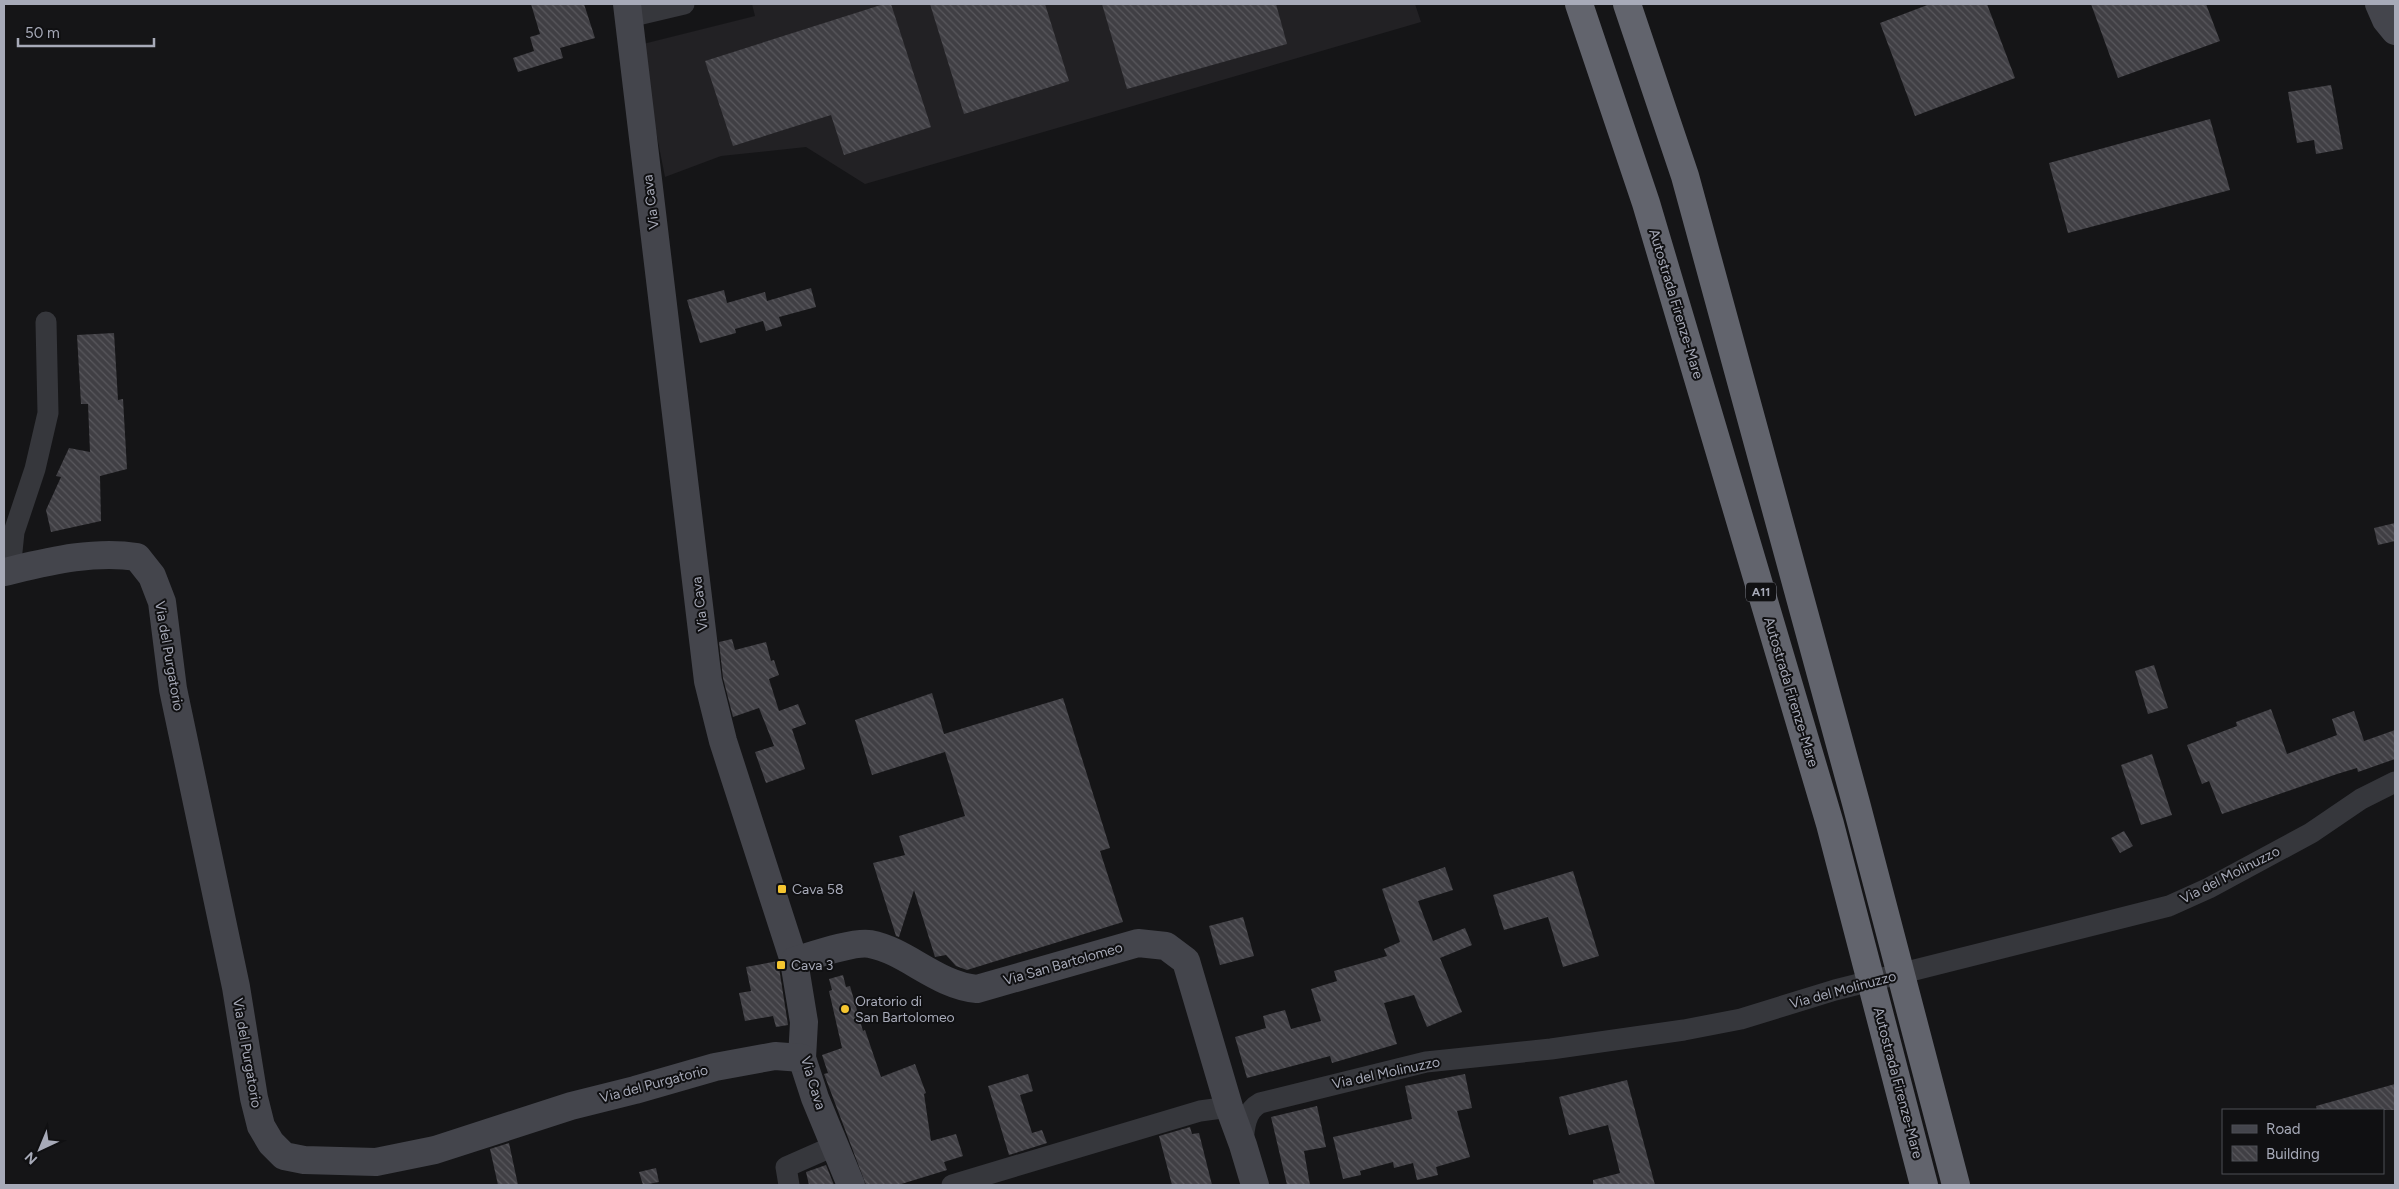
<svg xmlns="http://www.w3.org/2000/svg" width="2399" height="1189" viewBox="0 0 2399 1189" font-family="Figtree,sans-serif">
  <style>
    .built { fill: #222124 }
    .building { fill: url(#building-back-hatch) }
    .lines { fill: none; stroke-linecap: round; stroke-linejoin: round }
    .street { stroke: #36373c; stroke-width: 21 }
    .secondary { stroke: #44454c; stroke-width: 28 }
    .highway { stroke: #62646d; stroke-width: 28 }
    .poi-dot { fill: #f4c530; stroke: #101012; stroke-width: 2 }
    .labels { text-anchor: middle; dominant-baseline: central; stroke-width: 4; stroke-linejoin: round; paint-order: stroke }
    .shield { fill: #101012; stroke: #7a7c86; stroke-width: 1 }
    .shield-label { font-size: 12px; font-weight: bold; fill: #a7aab8 }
    .street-label { font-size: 14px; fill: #a7aab8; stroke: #101012 }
    .poi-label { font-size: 14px; fill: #a7aab8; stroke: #101012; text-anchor: start }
  </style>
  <defs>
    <pattern id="building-back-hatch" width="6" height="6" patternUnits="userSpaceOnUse" patternTransform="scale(1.25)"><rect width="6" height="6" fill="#403f44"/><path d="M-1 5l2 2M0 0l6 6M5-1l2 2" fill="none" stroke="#59585d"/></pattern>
  </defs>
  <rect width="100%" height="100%" fill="#151517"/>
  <path class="built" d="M752 4H1415L1421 22 865 184 806 147 721 156 665 177 639 45 755 16Z"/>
  <g class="building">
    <path d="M531 4H584L595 38 560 48 563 58 518 72 513 58 534 51 530 37 540 34Z"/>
    <path d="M884 4H891L931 127 844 155 831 115 733 146 705 61Z"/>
    <path d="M930 4H1045L1069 81 964 114Z"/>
    <path d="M1102 4H1276L1287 44 1127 89Z"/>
    <path d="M1930 4H1987L2015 78 1915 116 1880 23Z"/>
    <path d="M2091 4H2206L2220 41 2118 78Z"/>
    <path d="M2331 85 2343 149 2316 154 2314 140 2297 143 2288 92Z"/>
    <path d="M2210 119 2230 190 2068 233 2049 163Z"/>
    <path d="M811 288 816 307 779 317 782 326 766 331 763 321 735 329 736 333 700 343 687 300 724 290 727 303 765 292 767 301Z"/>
    <path d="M114 333 118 400 123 399 127 469 100 476 101 521 51 532 46 510 61 477 56 476 69 448 90 452 88 404H81L77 335Z"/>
    <path d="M2395 523V541L2378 545 2374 528Z"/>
    <path d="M732 639 735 650 766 642 771 661 774 660 779 675 769 679 779 711 798 704 806 724 792 729 805 769 766 783 755 752 774 746 759 708 733 717 723 678 719 642Z"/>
    <path d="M2154 665 2168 708 2148 714 2135 671Z"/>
    <path d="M932 693 944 734 1063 698 1110 848 1100 851 1123 922 967 970 956 966 946 955 935 957 914 890 899 937 896 936 873 863 905 855 899 836 965 816 945 752 872 775 855 720Z"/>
    <path d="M2271 709 2287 754 2337 735 2332 719 2354 711 2364 741 2395 730V759L2358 772 2357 768 2337 774 2222 814 2209 781 2202 784 2187 745 2237 726 2236 722Z"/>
    <path d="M2152 754 2172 815 2141 825 2121 765Z"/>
    <path d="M2124 831 2133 846 2120 853 2111 838Z"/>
    <path d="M1445 867 1453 890 1418 901 1433 941 1465 928 1472 945 1440 958 1462 1012 1427 1027 1414 995 1384 1003 1397 1044 1332 1063 1330 1056 1247 1078 1235 1037 1266 1028 1263 1016 1285 1010 1291 1029 1321 1021 1311 989 1337 981 1334 971 1387 956 1384 949 1400 942 1382 889Z"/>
    <path d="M1573 871 1599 956 1563 967 1548 917 1504 930 1493 895Z"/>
    <path d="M1243 917 1254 956 1220 965 1209 926Z"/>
    <path d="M778 961 788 1025 776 1027 773 1016 745 1021 739 993 751 991 746 967Z"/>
    <path d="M843 975 846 987 850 986 863 1031 865 1030 881 1077 915 1064 926 1093 924 1094 931 1141 956 1134 963 1156 944 1162 947 1170 898 1185H866L824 1074 828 1073 822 1055 842 1048 829 991 832 990 829 979Z"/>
    <path d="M1028 1074 1033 1091 1020 1095 1032 1133 1042 1130 1047 1143 1009 1155 988 1086Z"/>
    <path d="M1465 1074 1472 1108 1457 1111 1470 1157 1436 1167 1438 1175 1417 1180 1413 1163 1394 1168 1393 1162 1360 1171 1361 1175 1343 1179 1333 1137 1412 1119 1405 1086Z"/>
    <path d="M1627 1080 1655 1185H1593V1180L1620 1173 1608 1125 1569 1135 1559 1097Z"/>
    <path d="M2395 1084V1110H2317L2316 1106Z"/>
    <path d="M1317 1106 1326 1147 1304 1151 1310 1185H1287L1271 1117Z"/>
    <path d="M1190 1127 1192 1134 1199 1133 1212 1185H1172L1159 1136Z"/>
    <path d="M509 1143 518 1185H498L490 1149Z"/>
    <path d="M826 1165 834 1185H809L806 1172Z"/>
    <path d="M656 1168 659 1182 643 1185 639 1172Z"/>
  </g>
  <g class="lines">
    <g class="street">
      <path d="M629 17 684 4"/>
      <path d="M10 571 14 532 35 469 48 413 46 322"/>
      <path d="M1243 1144C1244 1129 1245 1111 1260 1103L1426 1062 1551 1049 1684 1030 1741 1019 1835 990 2169 906 2209 888 2311 833 2361 799 2395 782"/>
      <path d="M789 1185 786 1167 836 1145"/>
      <path d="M952 1185 1200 1111 1229 1107"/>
    </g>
    <g class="secondary">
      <path d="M627 4 708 681 723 741 794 961 804 1022 802 1058 815 1098 851 1185"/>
      <path d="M2379 4 2386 20 2395 31"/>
      <path d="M4 572C47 562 93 550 137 557L152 576 162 602 173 689 236 987 254 1098 261 1126 271 1143 284 1156 304 1160 376 1162 435 1150 571 1106 635 1090 715 1067 775 1056 802 1058"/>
      <path d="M794 961C811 956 854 941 870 944 907 951 936 985 977 989L1138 943 1166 946 1186 961 1229 1107 1243 1145 1255 1185"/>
    </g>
    <g class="highway">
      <path d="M1579 4 1646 203 1830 824 1924 1185"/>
      <path d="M1627 4 1685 176 1856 803 1956 1185"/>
    </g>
  </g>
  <g class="poi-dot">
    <rect x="777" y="884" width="10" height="10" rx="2.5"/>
    <rect x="776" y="960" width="10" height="10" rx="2.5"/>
    <circle cx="845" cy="1009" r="5"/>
  </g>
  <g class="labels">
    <rect class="shield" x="1746" y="582.5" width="30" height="19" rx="4"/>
    <g class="shield-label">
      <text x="1761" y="592">A11</text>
    </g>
    <g class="street-label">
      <text transform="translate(651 202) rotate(-97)">Via Cava</text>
      <text transform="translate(1676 304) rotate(73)">Autostrada Firenze-Mare</text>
      <text transform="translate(700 604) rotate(-97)">Via Cava</text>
      <text transform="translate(169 656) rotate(80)">Via del Purgatorio</text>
      <text transform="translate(1791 692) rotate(73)">Autostrada Firenze-Mare</text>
      <text transform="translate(2230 875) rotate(-27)">Via del Molinuzzo</text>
      <text transform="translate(1063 964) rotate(-16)">Via San Bartolomeo</text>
      <text transform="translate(1843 990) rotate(-15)">Via del Molinuzzo</text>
      <text transform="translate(247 1053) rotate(80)">Via del Purgatorio</text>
      <text transform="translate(1386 1073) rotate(-12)">Via del Molinuzzo</text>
      <text transform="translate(813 1083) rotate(73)">Via Cava</text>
      <text transform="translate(1898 1083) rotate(75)">Autostrada Firenze-Mare</text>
      <text transform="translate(654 1084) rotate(-15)">Via del Purgatorio</text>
    </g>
    <g class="poi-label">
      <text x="792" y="889">Cava 58</text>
      <text x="791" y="965">Cava 3</text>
      <text x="855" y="1001">Oratorio di<tspan x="855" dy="16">San Bartolomeo</tspan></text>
    </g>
  </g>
  <rect width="2399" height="1189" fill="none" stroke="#a7aab8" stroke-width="10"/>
  <rect x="2222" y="1109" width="162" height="65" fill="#101012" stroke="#4c4e54"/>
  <rect x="2232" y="1125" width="25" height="8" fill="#44454c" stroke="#4c4e54"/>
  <text x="2266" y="1134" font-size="15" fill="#a7aab8">Road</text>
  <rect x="2232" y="1146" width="25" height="15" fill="url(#building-back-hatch)" stroke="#4c4e54"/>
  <text x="2266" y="1159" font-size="15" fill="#a7aab8">Building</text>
  <g transform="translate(40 1149) rotate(224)" stroke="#101012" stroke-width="4" paint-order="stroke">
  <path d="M0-4L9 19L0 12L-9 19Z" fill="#a7aab8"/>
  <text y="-8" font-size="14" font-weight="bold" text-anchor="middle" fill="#a7aab8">N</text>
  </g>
  <path d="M18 38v8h136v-8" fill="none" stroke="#a7aab8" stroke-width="2.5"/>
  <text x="25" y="38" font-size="15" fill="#a7aab8" stroke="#101012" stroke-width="4" paint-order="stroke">50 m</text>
</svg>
